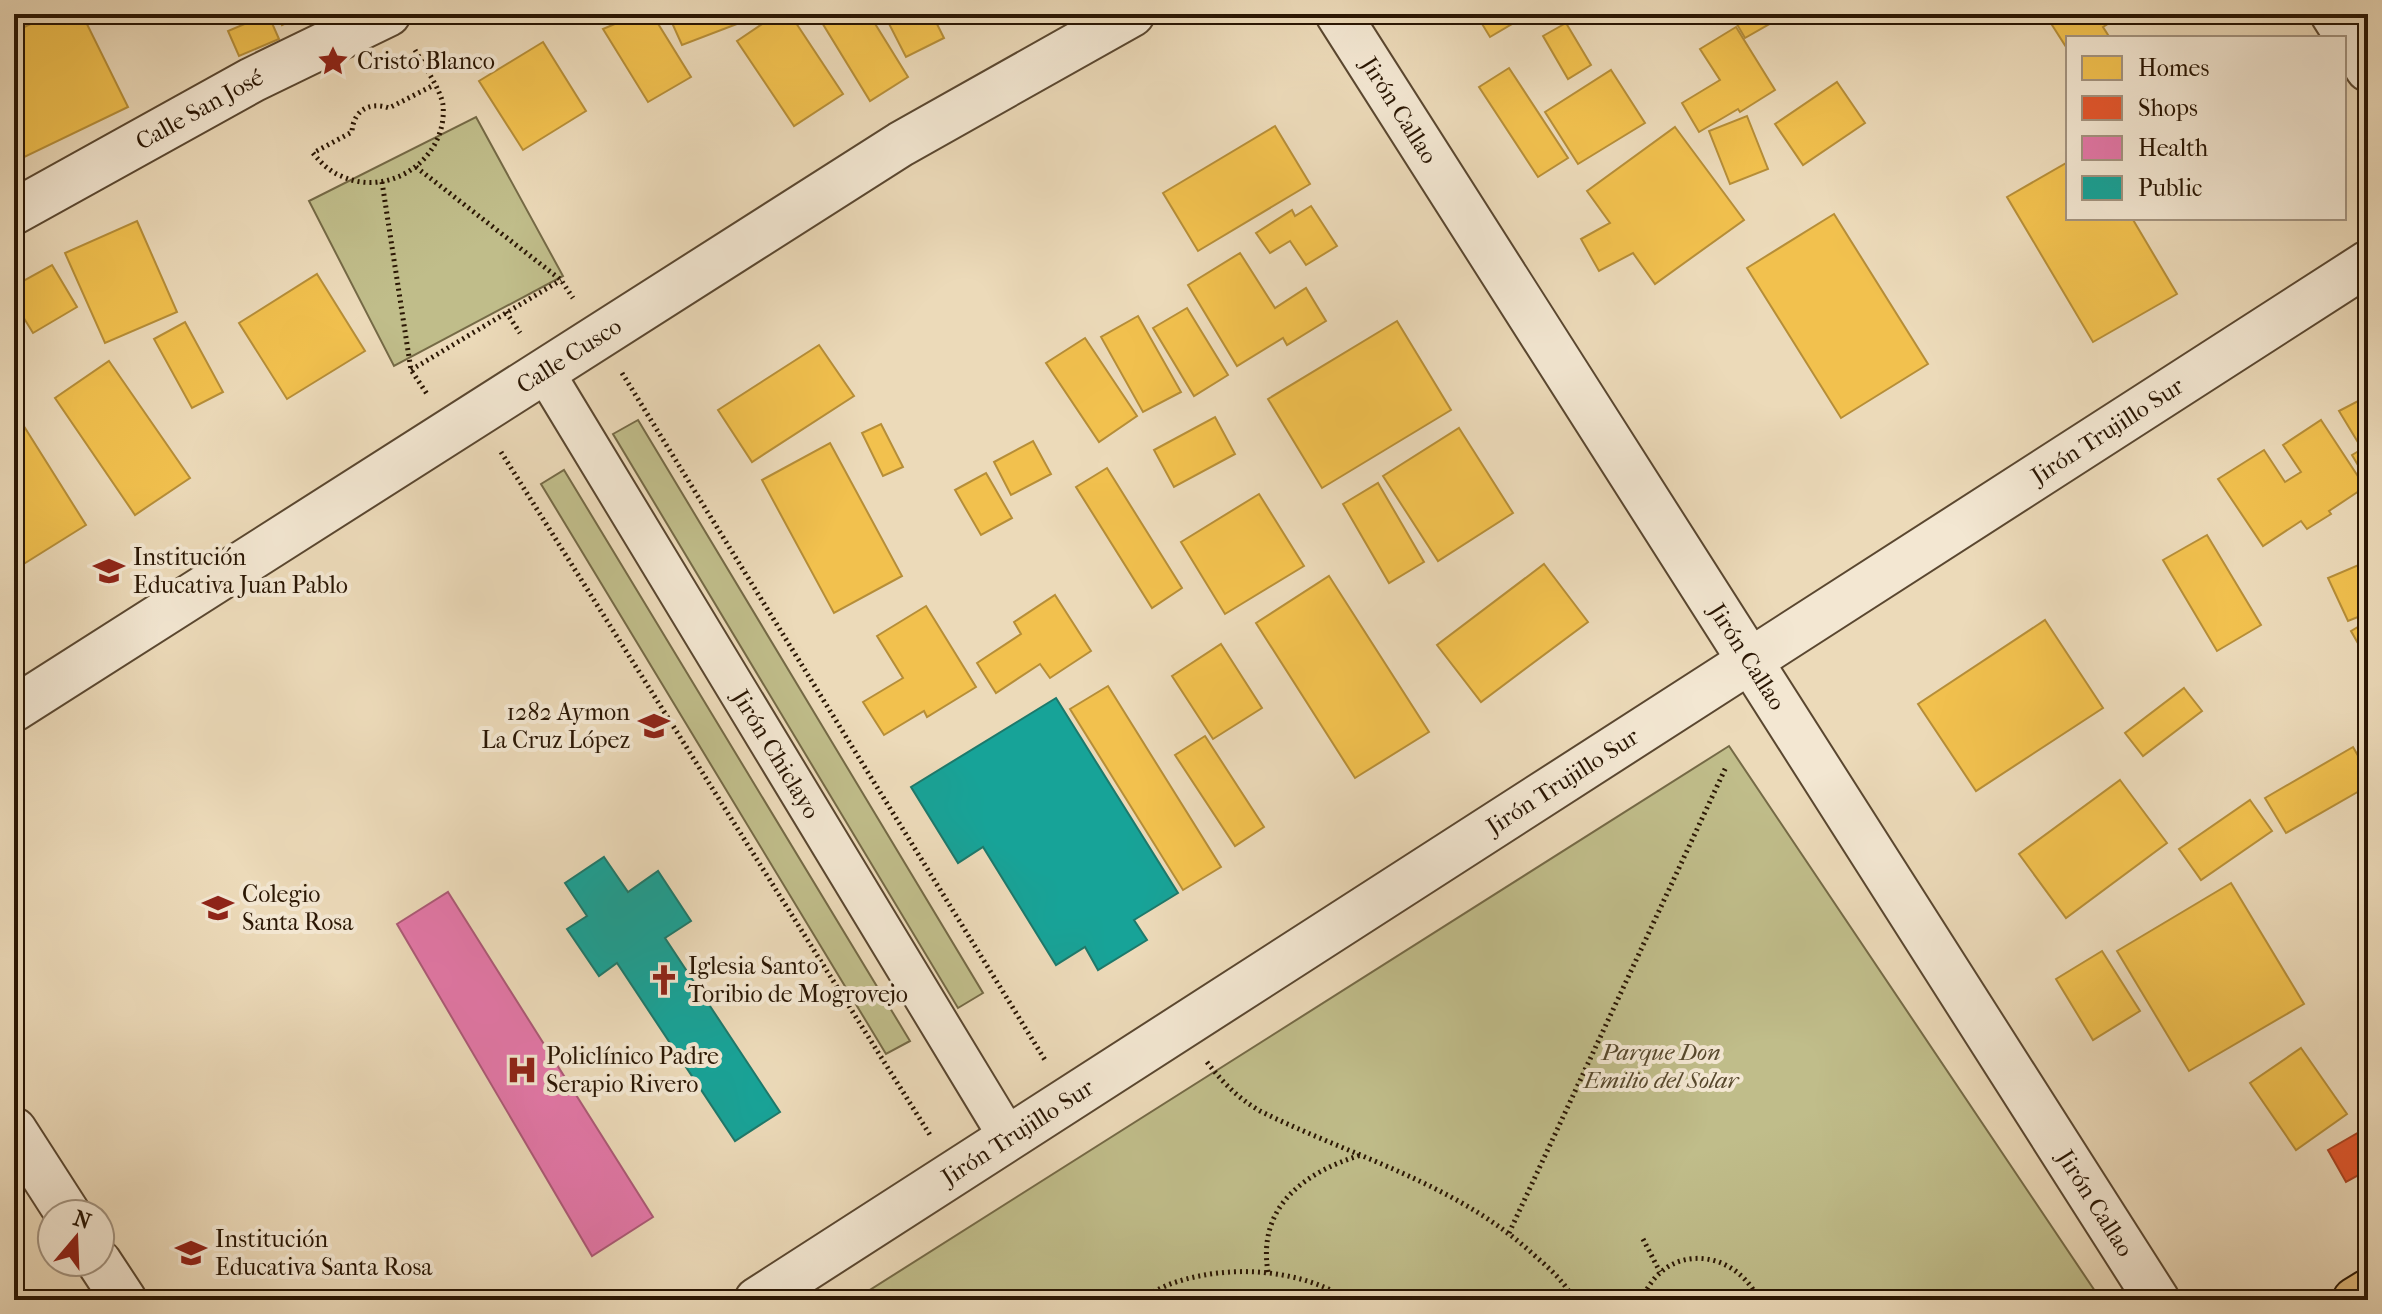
<svg xmlns="http://www.w3.org/2000/svg" width="2382" height="1314" viewBox="0 0 2382 1314" font-family="'IM FELL French Canon',serif">
  <style>
    .green { fill: #c0bd8a; stroke: #756a46; stroke-width: 2 }
    .homes { fill: #f2c14e; stroke: #b68e38; stroke-width: 2 }
    .shops { fill: #e4572e; stroke: #ac4421; stroke-width: 2 }
    .health { fill: #e377a8; stroke: #ac5a76; stroke-width: 2 }
    .public { fill: #17a398; stroke: #1d796b; stroke-width: 2 }
    .lines { fill: none; stroke-linecap: round; stroke-linejoin: round }
    .pedestrian-casing { stroke: #5a4730; stroke-width: 42 }
    .minor-casing { stroke: #5a4730; stroke-width: 48 }
    .tertiary-casing { stroke: #5a4730; stroke-width: 48 }
    .trunk-casing { stroke: #2a1603; stroke-width: 48 }
    .path { stroke: #2a1603; stroke-width: 5; stroke-dasharray: 2 4; stroke-linecap: butt }
    .pedestrian { stroke: #f3e7d2; stroke-width: 38 }
    .minor { stroke: #f3e7d2; stroke-width: 44 }
    .tertiary { stroke: #f3e7d2; stroke-width: 44 }
    .trunk { stroke: #e6bd7c; stroke-width: 44 }
    .labels { text-anchor: middle; dominant-baseline: central; stroke-width: 8; stroke-linejoin: round; paint-order: stroke }
    .poi-label { font-size: 24px; fill: #2a1603; stroke: #f3e7d2; text-anchor: start }
    .street-label { font-size: 24px; fill: #2a1603; stroke: #f3e7d2 }
    .park-label { font-size: 24px; font-style: italic; fill: #57482c; stroke: #f3e7d2 }
  </style>
  <rect width="100%" height="100%" fill="#ecdab9"/>
  <filter id="stains"><feTurbulence type="fractalNoise" baseFrequency=".0025" numOctaves="4"/><feColorMatrix values="0 0 0 0 .2 0 0 0 0 .09 0 0 0 0 .02 0 0 0 .5 -.17"/></filter>
  <radialGradient id="worn" r=".72"><stop offset=".6" stop-color="#630" stop-opacity="0"/><stop offset="1" stop-color="#630" stop-opacity=".3"/></radialGradient>
  <g class="green">
    <path d="M476 117 563 276 394 366 309 201Z"/>
    <path d="M638 420 983 993 958 1008 613 434Z"/>
    <path d="M564 470 910 1041 886 1054 541 484Z"/>
    <path d="M1729 746 2101 1300H854Z"/>
  </g>
  <g class="homes">
    <path d="M51 14H82L128 107 14 162V32Z"/>
    <path d="M268 14 279 39 239 56 228 31Z"/>
    <path d="M278 14H305L282 25Z"/>
    <path d="M638 14H652L691 77 648 102 603 29Z"/>
    <path d="M668 14H763L682 45Z"/>
    <path d="M777 14H790L843 94 794 126 737 41Z"/>
    <path d="M833 14H869L908 77 870 101 821 21Z"/>
    <path d="M884 14H932L944 38 906 57Z"/>
    <path d="M1476 14H1529L1490 37Z"/>
    <path d="M1731 14H1787L1745 38Z"/>
    <path d="M2045 14H2124L2103 27 2110 38H2068V50Z"/>
    <path d="M1566 23 1591 65 1568 79 1543 36Z"/>
    <path d="M1736 27 1775 90 1740 112 1738 109 1699 132 1682 103 1720 80 1700 49Z"/>
    <path d="M543 42 586 111 523 150 479 81Z"/>
    <path d="M1509 68 1568 158 1538 177 1479 87Z"/>
    <path d="M1611 70 1645 123 1578 164 1545 112Z"/>
    <path d="M1837 82 1865 123 1803 165 1775 124Z"/>
    <path d="M1747 116 1768 169 1730 184 1709 131Z"/>
    <path d="M1275 126 1310 184 1198 251 1163 193Z"/>
    <path d="M1675 127 1744 220 1655 284 1633 253 1599 271 1581 239 1610 223 1587 191Z"/>
    <path d="M2068 162V218H2132L2177 294 2093 342 2007 197Z"/>
    <path d="M1311 206 1337 246 1306 265 1290 241 1270 253 1256 233 1292 210 1295 216Z"/>
    <path d="M1834 214 1928 364 1841 418 1747 268Z"/>
    <path d="M137 221 177 312 105 343 65 253Z"/>
    <path d="M1240 253 1275 308 1306 288 1326 321 1287 345 1283 338 1237 366 1188 285Z"/>
    <path d="M52 265 77 307 33 333 14 302V286Z"/>
    <path d="M317 274 365 351 287 399 239 323Z"/>
    <path d="M1187 308 1228 375 1194 396 1153 328Z"/>
    <path d="M1138 316 1181 392 1143 412 1101 337Z"/>
    <path d="M1397 321 1451 410 1322 488 1268 399Z"/>
    <path d="M185 322 223 392 192 408 154 339Z"/>
    <path d="M1085 338 1137 416 1099 442 1046 363Z"/>
    <path d="M819 345 854 396 752 462 718 410Z"/>
    <path d="M109 361 190 478 135 515 55 398Z"/>
    <path d="M2358 401 2368 417V482L2352 455 2362 449 2339 411Z"/>
    <path d="M15 412 86 525 14 570V413Z"/>
    <path d="M1215 417 1235 454 1174 487 1154 450Z"/>
    <path d="M2321 420 2365 487 2329 511 2331 514 2307 529 2301 521 2263 546 2218 479 2264 450 2285 482 2301 472 2283 445Z"/>
    <path d="M881 424 903 467 883 476 862 433Z"/>
    <path d="M1459 428 1513 513 1438 561 1383 476Z"/>
    <path d="M1033 441 1051 474 1011 495 994 462Z"/>
    <path d="M830 443 902 576 834 613 762 480Z"/>
    <path d="M1107 468 1182 588 1152 608 1076 487Z"/>
    <path d="M986 473 1012 518 981 535 955 490Z"/>
    <path d="M1378 483 1424 562 1389 583 1343 504Z"/>
    <path d="M1259 494 1304 566 1225 614 1181 542Z"/>
    <path d="M2207 535 2261 625 2217 651 2163 560Z"/>
    <path d="M2368 561V613L2348 621 2328 578Z"/>
    <path d="M1544 564 1588 622 1481 702 1437 645Z"/>
    <path d="M1329 576 1429 732 1355 778 1256 623Z"/>
    <path d="M1055 595 1091 651 1050 678 1040 664 996 693 977 663 1021 634 1014 622Z"/>
    <path d="M926 606 976 687 927 717 924 711 884 735 863 702 903 678 877 636Z"/>
    <path d="M2045 620 2103 708 1976 791 1918 704Z"/>
    <path d="M2368 621V661L2351 631Z"/>
    <path d="M1221 644 1262 708 1213 739 1172 676Z"/>
    <path d="M1108 686 1221 867 1183 890 1070 709Z"/>
    <path d="M2184 688 2202 711 2143 756 2125 733Z"/>
    <path d="M1205 736 1264 827 1235 846 1175 755Z"/>
    <path d="M2353 747 2368 773V786L2286 833 2265 798Z"/>
    <path d="M2120 780 2167 843 2066 918 2019 854Z"/>
    <path d="M2250 800 2272 831 2201 880 2179 849Z"/>
    <path d="M2231 883 2304 1004 2189 1071 2117 951Z"/>
    <path d="M2102 951 2140 1011 2093 1040 2056 979Z"/>
    <path d="M2301 1048 2347 1114 2296 1150 2250 1083Z"/>
  </g>
  <path class="shops" d="M2368 1127V1170L2346 1182 2328 1150Z"/>
  <path class="health" d="M448 892 653 1217 592 1256 397 924Z"/>
  <g class="public">
    <path d="M1056 698 1178 893 1134 920 1147 940 1098 970 1085 947 1056 965 983 847 958 863 911 787Z"/>
    <path d="M604 857 628 892 658 871 691 921 665 938 780 1112 735 1141 617 963 599 976 567 929 587 916 565 883Z"/>
  </g>
  <g class="lines">
    <defs>
      <g id="pedestrian">
        <path id="s1" d="M544 371 1008 1137"/>
      </g>
      <g id="minor">
        <path id="s2" d="M1338 14 2157 1300"/>
        <path d="M2333 14 2368 69"/>
        <path id="s3" d="M14 212 252 80 388 14"/>
        <path id="s4" d="M14 709 901 144 1132 14"/>
        <path d="M14 1130 68 1214"/>
        <path d="M99 1262 124 1300"/>
      </g>
      <g id="tertiary">
        <path id="s5" d="M757 1300 2368 263"/>
      </g>
      <path id="trunk" d="M2355 1300 2368 1292"/>
    </defs>
    <use href="#pedestrian" class="pedestrian-casing"/>
    <use href="#minor" class="minor-casing"/>
    <use href="#tertiary" class="tertiary-casing"/>
    <use href="#trunk" class="trunk-casing"/>
    <g class="path">
      <path d="M415 50C423 64 441 90 443 105 448 158 390 199 341 176 329 171 321 163 313 153L352 132C353 111 369 101 389 108L434 85"/>
      <path d="M416 167 561 280 573 298"/>
      <path d="M382 182 411 370 427 394"/>
      <path d="M506 312 520 333"/>
      <path d="M411 370 561 280"/>
      <path d="M622 373 1045 1060"/>
      <path d="M501 452 930 1135"/>
      <path d="M1207 1062C1223 1083 1238 1098 1260 1111 1353 1157 1456 1183 1534 1255 1550 1269 1564 1281 1574 1300"/>
      <path d="M1509 1233 1726 767"/>
      <path d="M1643 1239 1660 1272"/>
      <path d="M1268 1272C1257 1206 1305 1172 1361 1155"/>
      <path d="M1137 1300C1150 1294 1163 1286 1176 1282 1232 1264 1300 1269 1349 1300"/>
      <path d="M1642 1300C1664 1242 1734 1247 1759 1300"/>
    </g>
    <use href="#pedestrian" class="pedestrian"/>
    <use href="#minor" class="minor"/>
    <use href="#tertiary" class="tertiary"/>
    <use href="#trunk" class="trunk"/>
  </g>
  <defs>
    <symbol id="sight-bare" viewBox="-9 -9 18 18"><path d="M0-6L1.8-2.2L6-1.7L2.9 1.2L3.7 5.4L0 3.3L-3.7 5.4L-2.9 1.2L-6-1.7L-1.8-2.2Z" fill="#8f2418" stroke="#f3e7d2" stroke-width="2.5" paint-order="stroke"/></symbol>
    <symbol id="school-bare" viewBox="-9 -9 18 18"><path d="M0-5L7-2L0 1L-7-2ZM-4 1L0 2.5L4 1V4Q0 6-4 4Z" fill="#8f2418" stroke="#f3e7d2" stroke-width="2.5" paint-order="stroke"/></symbol>
    <symbol id="church-bare" viewBox="-9 -9 18 18"><path d="M-1.2-6h2.4v3.5h3.3v2.4h-3.3V6h-2.4V-.1h-3.3v-2.4h3.3Z" fill="#8f2418" stroke="#f3e7d2" stroke-width="2.5" paint-order="stroke"/></symbol>
    <symbol id="hospital-bare" viewBox="-9 -9 18 18"><path d="M-5-5h3v3.5h4V-5h3V5h-3V1.5h-4V5h-3Z" fill="#8f2418" stroke="#f3e7d2" stroke-width="2.5" paint-order="stroke"/></symbol>
  </defs>
  <g fill-rule="evenodd">
    <use href="#sight-bare" x="311" y="39" width="44" height="44"/>
    <use href="#school-bare" x="87" y="549" width="44" height="44"/>
    <use href="#school-bare" x="632" y="704" width="44" height="44"/>
    <use href="#school-bare" x="196" y="886" width="44" height="44"/>
    <use href="#church-bare" x="642" y="958" width="44" height="44"/>
    <use href="#hospital-bare" x="500" y="1048" width="44" height="44"/>
    <use href="#school-bare" x="169" y="1231" width="44" height="44"/>
  </g>
  <g class="labels">
    <g class="poi-label">
      <text x="357" y="61">Cristo Blanco</text>
      <text x="133" y="557">Institución<tspan x="133" dy="28">Educativa Juan Pablo</tspan></text>
      <text x="630" y="712" text-anchor="end">1282 Aymon<tspan x="630" dy="28">La Cruz López</tspan></text>
      <text x="242" y="894">Colegio<tspan x="242" dy="28">Santa Rosa</tspan></text>
      <text x="688" y="966">Iglesia Santo<tspan x="688" dy="28">Toribio de Mogrovejo</tspan></text>
      <text x="546" y="1056">Policlínico Padre<tspan x="546" dy="28">Serapio Rivero</tspan></text>
      <text x="215" y="1239">Institución<tspan x="215" dy="28">Educativa Santa Rosa</tspan></text>
    </g>
    <g class="street-label">
      <text stroke="none"><textPath href="#s3" startOffset="212">Calle San José</textPath></text>
      <text stroke="none"><textPath href="#s2" startOffset="114">Jirón Callao</textPath></text>
      <text stroke="none"><textPath href="#s4" startOffset="658">Calle Cusco</textPath></text>
      <text stroke="none"><textPath href="#s5" startOffset="1606">Jirón Trujillo Sur</textPath></text>
      <text stroke="none"><textPath href="#s2" startOffset="762">Jirón Callao</textPath></text>
      <text stroke="none"><textPath href="#s1" startOffset="448">Jirón Chiclayo</textPath></text>
      <text stroke="none"><textPath href="#s5" startOffset="958">Jirón Trujillo Sur</textPath></text>
      <text stroke="none"><textPath href="#s5" startOffset="310">Jirón Trujillo Sur</textPath></text>
      <text stroke="none"><textPath href="#s2" startOffset="1410">Jirón Callao</textPath></text>
    </g>
    <g class="park-label">
      <text x="1661" y="1052">Parque Don<tspan x="1661" dy="28">Emilio del Solar</tspan></text>
    </g>
  </g>
  <rect width="2382" height="1314" fill="none" stroke="#ecdab9" stroke-width="48"/>
  <rect x="16" y="16" width="2350" height="1282" fill="none" stroke="#2a1603" stroke-width="4"/>
  <rect x="24" y="24" width="2334" height="1266" fill="none" stroke="#2a1603" stroke-width="2"/>
  <rect x="2066" y="36" width="280" height="184" fill="#f3e7d2" stroke="#a3937f" stroke-width="2"/>
  <rect x="2082" y="56" width="40" height="24" fill="#f2c14e" stroke="#a3937f" stroke-width="2"/>
  <text x="2138" y="76" font-size="24" fill="#2a1603">Homes</text>
  <rect x="2082" y="96" width="40" height="24" fill="#e4572e" stroke="#a3937f" stroke-width="2"/>
  <text x="2138" y="116" font-size="24" fill="#2a1603">Shops</text>
  <rect x="2082" y="136" width="40" height="24" fill="#e377a8" stroke="#a3937f" stroke-width="2"/>
  <text x="2138" y="156" font-size="24" fill="#2a1603">Health</text>
  <rect x="2082" y="176" width="40" height="24" fill="#17a398" stroke="#a3937f" stroke-width="2"/>
  <text x="2138" y="196" font-size="24" fill="#2a1603">Public</text>
  <g transform="translate(76 1238) rotate(19)"><circle r="38" fill="#f3e7d2" stroke="#a3937f" stroke-width="2"/>
  <path d="M0-6L14 30L0 20L-14 30Z" fill="#8f2418"/>
  <text y="-12" font-size="22" font-weight="bold" text-anchor="middle" fill="#2a1603">N</text>
  </g>
  <rect width="100%" height="100%" filter="url(#stains)"/>
  <rect width="100%" height="100%" fill="url(#worn)"/>
</svg>
